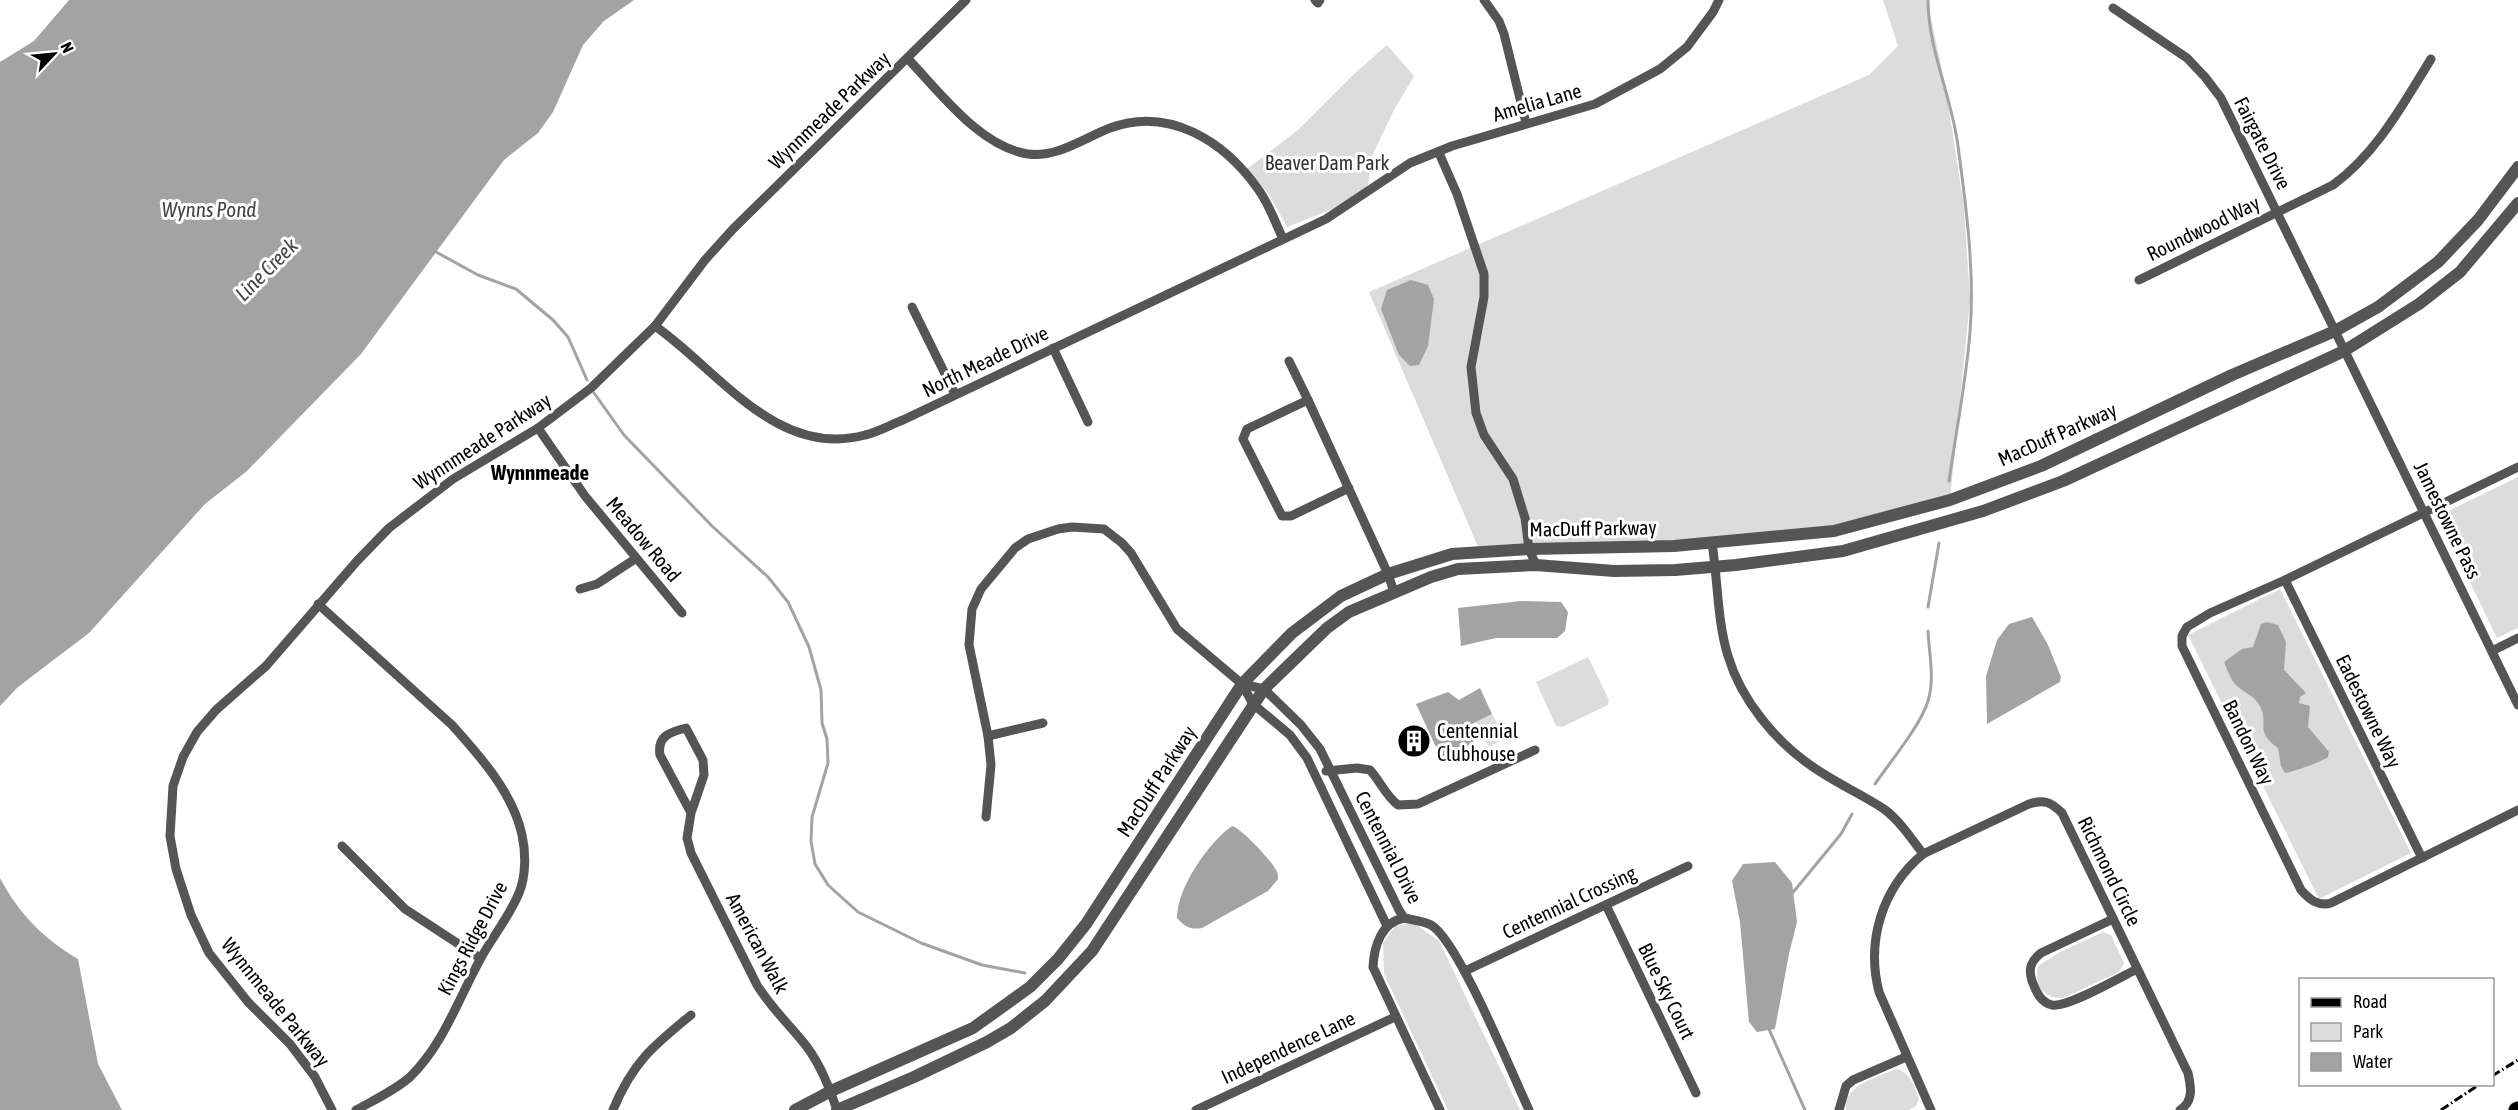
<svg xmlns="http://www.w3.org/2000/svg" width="2518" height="1110" viewBox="0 0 2518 1110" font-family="'Asap Condensed',sans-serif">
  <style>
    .green { fill: #dcdcdc }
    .water { fill: #a3a3a3 }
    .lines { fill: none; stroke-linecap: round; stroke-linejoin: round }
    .stream { stroke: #a3a3a3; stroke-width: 3 }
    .primary-casing { stroke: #dbdbdb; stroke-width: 16 }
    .minor { stroke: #555; stroke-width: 9 }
    .tertiary { stroke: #555; stroke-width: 12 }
    .primary { stroke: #000; stroke-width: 15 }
    .rail { stroke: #000; stroke-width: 3; stroke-dasharray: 9 3 1.5 3; stroke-linecap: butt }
    .labels { text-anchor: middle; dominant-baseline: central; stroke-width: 6; stroke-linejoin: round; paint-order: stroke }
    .street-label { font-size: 20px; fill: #000; stroke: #fff }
    .park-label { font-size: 20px; fill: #333; stroke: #fff }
    .poi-label { font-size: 20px; fill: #000; stroke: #fff; text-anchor: start }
    .water-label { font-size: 21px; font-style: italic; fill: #444; stroke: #fff }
    .neighbourhood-label { font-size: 21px; font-weight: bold; fill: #000; stroke: #fff }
  </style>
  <rect width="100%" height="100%" fill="#fff"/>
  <g class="green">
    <path d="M1883 0H1927L1945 84 1964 207 1970 300 1950 500 1834 531 1712 543 1479 549 1369 292 1869 75 1898 46Z"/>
    <path d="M1387 45 1414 76 1394 110 1372 156 1368 185 1343 205 1287 227 1270 196 1247 169 1298 130 1355 73Z"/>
    <path d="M2518 477V628L2497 638 2438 516Z"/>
    <path d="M2280 589 2411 853 2319 899 2188 635Z"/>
    <path d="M1588 657 1609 700 1608 705 1562 727 1556 726 1536 682Z"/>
    <path d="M1492 714 1506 738 1489 747 1476 722Z"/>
    <path d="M1414 923 1439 941 1520 1110H1448L1384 974 1383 943 1395 926Z"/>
    <path d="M2103 932 2111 935 2124 963 2119 972 2063 998C2043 999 2034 985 2038 966L2060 952Z"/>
    <path d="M1896 1069C1911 1073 1913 1084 1919 1098L1916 1106 1909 1110H1846C1843 1085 1878 1077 1896 1069Z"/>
  </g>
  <g class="water">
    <path d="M69 0H634L604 21 583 45 553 112 538 133 504 160 361 354 247 471 205 504 89 633 18 687 0 706V62L34 41Z"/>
    <path d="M1411 280 1428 285 1434 299 1428 346 1419 365 1410 366 1399 355 1381 309 1387 290Z"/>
    <path d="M1521 601 1561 602 1568 612 1565 631 1557 638H1496L1461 646 1458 608Z"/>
    <path d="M2032 617 2048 645 2061 677 2060 682 1987 724 1986 676 1997 640 2009 624Z"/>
    <path d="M2267 622 2278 625 2286 642 2284 670 2306 693 2300 697 2299 703 2310 706 2308 727 2329 752 2328 757C2323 761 2293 772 2285 773L2281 766 2278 748C2253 729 2270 726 2260 706 2255 697 2246 693 2238 687 2230 680 2228 671 2224 662L2242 649 2253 647 2261 624Z"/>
    <path d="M1480 688 1492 714 1468 726 1474 742 1442 760 1416 704 1448 692 1459 700Z"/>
    <path d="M1232 826C1241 828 1271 860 1276 870 1278 873 1278 876 1278 879L1268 891 1202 928C1191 930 1185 927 1177 918 1177 888 1208 843 1232 826Z"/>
    <path d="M1775 862 1792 883 1797 922 1789 954 1775 1029 1757 1032 1749 1022 1740 922 1732 881 1743 864Z"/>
    <path d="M0 878C19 914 44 939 78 959L98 1064 122 1110H0Z"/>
  </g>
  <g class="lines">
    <g class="stream">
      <path d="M1928 0C1928 50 1952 97 1958 146 1966 205 1975 273 1970 332 1966 382 1956 432 1949 481"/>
      <path d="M436 252 478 275 516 289 553 320 568 337 587 380"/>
      <path d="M594 393 624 435 712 526 768 577 788 602 809 647 821 690 822 723 827 739 828 763 812 817 811 841 815 864 828 885 858 912 921 943 982 965 1025 973"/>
      <path d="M1928 607 1939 543"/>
      <path d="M1875 784C1890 762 1921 725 1928 701 1935 679 1929 653 1928 631"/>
      <path d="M1790 896 1841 834 1852 814"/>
      <path d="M1768 1027 1805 1110"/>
    </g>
    <defs>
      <path id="primary" d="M2516 1110 2518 1109"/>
    </defs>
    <use href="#primary" class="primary-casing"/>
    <g class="minor">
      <path d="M1315 0 1318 3 1320 0"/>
      <path d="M1484 0 1499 21 1504 34 1526 123"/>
      <path d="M2113 8 2187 58 2205 77 2221 98 2518 705"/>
      <path d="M908 59C940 92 980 147 1028 154 1057 158 1084 138 1110 128 1169 106 1224 141 1258 189 1269 204 1275 222 1283 239"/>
      <path d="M1439 153 1457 194 1484 274V297L1471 367 1476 413 1484 435 1513 479 1525 518 1529 549 1536 565"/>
      <path d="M2139 280 2333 185C2377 153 2403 104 2431 59"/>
      <path d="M912 307 955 394"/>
      <path d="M655 326C718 370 777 459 865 435 878 432 890 425 903 420L1326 219 1410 163 1452 146 1595 104 1660 69 1687 47 1713 12 1719 0"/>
      <path d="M1053 348 1088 422"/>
      <path d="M1289 361 1308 400"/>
      <path d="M538 428 585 496 682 613"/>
      <path d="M2518 467 2285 580 2210 613 2187 627 2182 636V646L2301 890C2309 899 2318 907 2331 903L2518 810"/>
      <path d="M1349 488 1291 516H1282L1243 439 1247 429 1308 400 1388 574 1394 592"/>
      <path d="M1712 543C1718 581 1717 620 1728 656 1741 700 1776 742 1813 767 1836 783 1861 794 1884 809 1899 820 1912 839 1923 854"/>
      <path d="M2285 580 2422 858"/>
      <path d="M580 589 597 584 635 559"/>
      <path d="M318 604 452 725C480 756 513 793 522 835 526 853 526 876 519 893 510 915 494 935 482 956 459 997 444 1044 410 1077 394 1091 374 1100 356 1110"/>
      <path d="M2492 651 2518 638"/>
      <path d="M1242 684 1264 689 1301 725 1320 749 1399 910 1404 918C1413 920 1424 921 1431 925 1458 940 1513 1076 1529 1110"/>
      <path d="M988 736 1043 723"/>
      <path d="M1326 771 1357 768 1370 770C1380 781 1386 796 1398 805L1418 804 1535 750"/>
      <path d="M691 813 660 755C657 736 670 732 686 728L703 760 704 775 691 813 687 838 691 853 757 985C771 1008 790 1025 807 1047 821 1066 829 1087 837 1110"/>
      <path d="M986 817 991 765 988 736 969 645 972 609 981 589 1015 548 1028 539 1058 529 1072 527 1104 529 1122 543 1131 553 1177 629 1242 684 1253 704 1290 735 1307 758 1387 926"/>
      <path d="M342 846 405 909 480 958"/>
      <path d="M1606 905 1696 1093"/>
      <path d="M1404 918C1381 922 1374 947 1373 967L1440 1110"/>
      <path d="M2113 919 2041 953C2031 961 2028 968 2032 981 2036 991 2040 1002 2052 1005 2067 1008 2121 977 2137 969"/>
      <path d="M1465 971 1688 866"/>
      <path d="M332 1110 315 1077 290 1044 248 1002 209 953 191 915 176 869 170 836 173 786 183 757 197 732 216 710 266 666 357 561 389 528 453 479 538 428 591 388 655 326 705 260 733 229 966 0"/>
      <path d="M613 1110C632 1063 653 1046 691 1015"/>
      <path d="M1196 1110 1395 1017"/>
      <path d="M1839 1110 1846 1086 1853 1080 1906 1057"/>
      <path d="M1931 1110 1879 992C1866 941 1882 888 1923 854L2029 804C2044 799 2051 802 2062 813L2188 1073C2191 1087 2194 1101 2180 1110"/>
    </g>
    <g class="tertiary">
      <path d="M795 1110 831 1091 973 1028 1030 987 1058 959 1086 924 1242 684 1292 633 1341 596 1388 574 1452 554 1529 549 1674 546 1834 531 1950 500 2041 466 2232 375 2335 331 2378 307 2438 262 2478 220 2518 167"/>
      <path d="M837 1110 914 1077 987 1042 1011 1028 1045 1001 1092 951 1264 689 1327 628 1349 612 1431 577 1458 569 1536 565 1614 571 1675 570 1736 565 1843 551 1983 511 2063 481 2344 351 2419 304 2460 272 2518 203"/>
    </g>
    <use href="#primary" class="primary"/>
    <g class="rail">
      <path d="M2492 1076 2518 1060"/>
      <path d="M2441 1110 2480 1084"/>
    </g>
  </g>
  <defs>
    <symbol id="building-disc" viewBox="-11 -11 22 22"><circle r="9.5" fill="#000" stroke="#fff"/><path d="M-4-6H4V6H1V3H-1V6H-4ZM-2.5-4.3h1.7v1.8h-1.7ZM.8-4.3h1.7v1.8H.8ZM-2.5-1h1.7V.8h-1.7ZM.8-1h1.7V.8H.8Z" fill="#fff"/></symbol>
  </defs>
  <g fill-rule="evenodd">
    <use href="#building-disc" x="1395" y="722" width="38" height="38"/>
  </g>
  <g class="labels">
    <g class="street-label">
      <text transform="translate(1537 102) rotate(-16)">Amelia Lane</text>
      <text transform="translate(829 110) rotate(-44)">Wynnmeade Parkway</text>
      <text transform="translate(2263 143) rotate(63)">Fairgate Drive</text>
      <text transform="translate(2203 228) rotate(-26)">Roundwood Way</text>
      <text transform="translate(985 361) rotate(-26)">North Meade Drive</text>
      <text transform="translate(2057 434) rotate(-24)">MacDuff Parkway</text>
      <text transform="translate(482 441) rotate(-33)">Wynnmeade Parkway</text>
      <text transform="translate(2448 520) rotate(64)">Jamestowne Pass</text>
      <text transform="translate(1593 528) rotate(-1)">MacDuff Parkway</text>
      <text transform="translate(644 539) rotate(50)">Meadow Road</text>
      <text transform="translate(2369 711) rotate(64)">Eadestowne Way</text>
      <text transform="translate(2249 742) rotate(64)">Bandon Way</text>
      <text transform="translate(1156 781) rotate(-57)">MacDuff Parkway</text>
      <text transform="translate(1389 847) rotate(63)">Centennial Drive</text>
      <text transform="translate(2110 871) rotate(64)">Richmond Circle</text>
      <text transform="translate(1569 902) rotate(-25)">Centennial Crossing</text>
      <text transform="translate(472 938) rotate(-62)">Kings Ridge Drive</text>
      <text transform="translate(758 943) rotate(62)">American Walk</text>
      <text transform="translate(1667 991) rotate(64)">Blue Sky Court</text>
      <text transform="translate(276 1002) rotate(51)">Wynnmeade Parkway</text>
      <text transform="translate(1288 1047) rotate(-25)">Independence Lane</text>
    </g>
    <g class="park-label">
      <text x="1327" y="162">Beaver Dam Park</text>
    </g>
    <g class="poi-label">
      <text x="1437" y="730">Centennial<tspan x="1437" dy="23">Clubhouse</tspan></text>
    </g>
    <g class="water-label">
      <text x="209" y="209">Wynns Pond</text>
      <text transform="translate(266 269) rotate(-45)">Line Creek</text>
    </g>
    <g class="neighbourhood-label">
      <text x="540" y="472">Wynnmeade</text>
    </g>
  </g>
  <rect x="2299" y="978" width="195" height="108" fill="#ffffff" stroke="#999999" stroke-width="1.5"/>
  <rect x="2311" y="998" width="30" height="9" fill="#000000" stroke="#999999" stroke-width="1.5"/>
  <text x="2353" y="1008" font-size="18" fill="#000000">Road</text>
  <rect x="2311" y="1023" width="30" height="18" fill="#dcdcdc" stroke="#999999" stroke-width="1.5"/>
  <text x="2353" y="1038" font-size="18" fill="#000000">Park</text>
  <rect x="2311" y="1053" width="30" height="18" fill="#a3a3a3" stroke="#999999" stroke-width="1.5"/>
  <text x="2353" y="1068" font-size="18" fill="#000000">Water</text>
  <g transform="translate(54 54) rotate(64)" stroke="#ffffff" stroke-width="4.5" paint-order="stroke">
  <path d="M0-4.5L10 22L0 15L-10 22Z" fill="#000000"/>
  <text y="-9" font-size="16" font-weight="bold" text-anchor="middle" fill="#000000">N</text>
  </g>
</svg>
